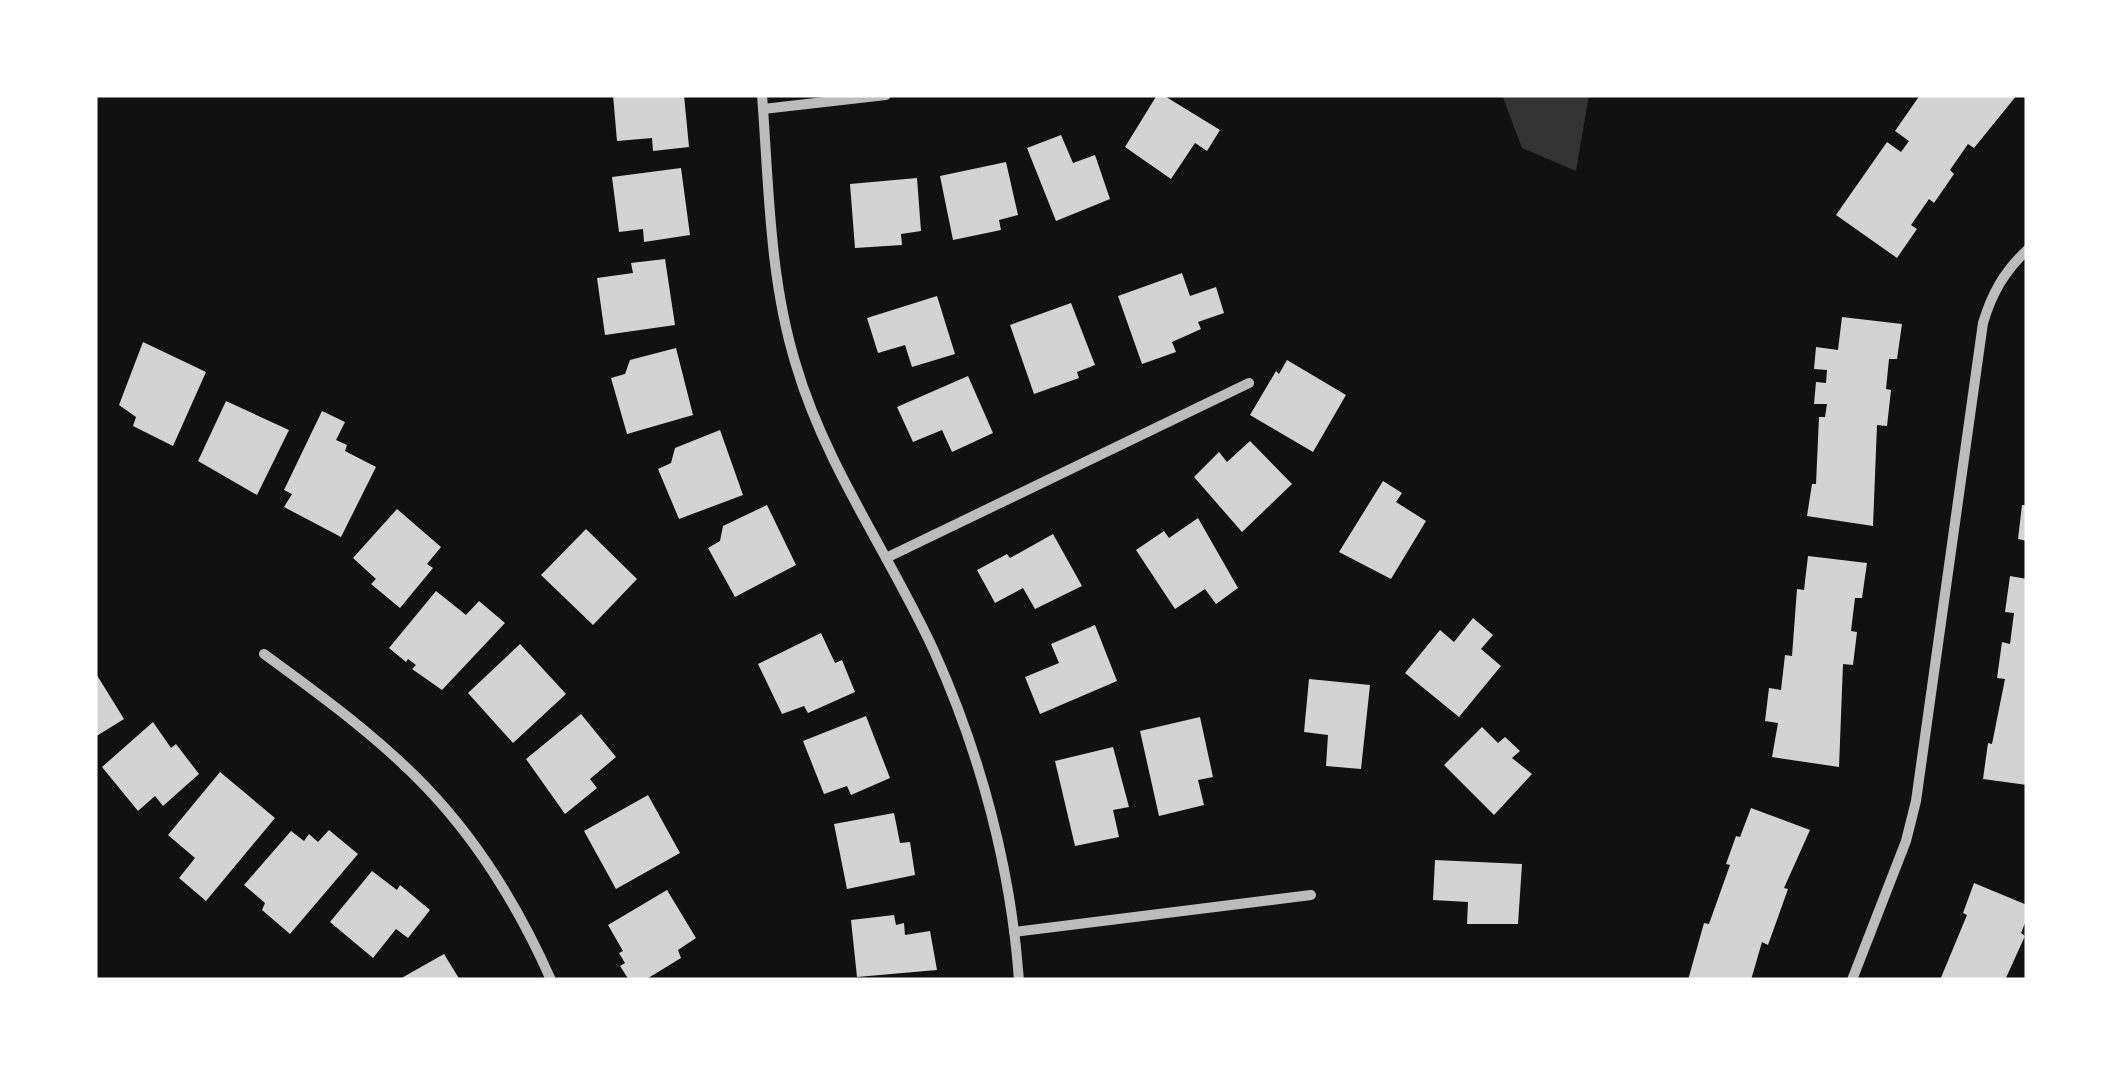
<svg xmlns="http://www.w3.org/2000/svg" width="2122" height="1075" viewBox="0 0 2122 1075" font-family="'Archivo Narrow',sans-serif">
  <style>
    .water { fill: #333 }
    .building { fill: #d3d3d3 }
    .lines { fill: none; stroke-linecap: round; stroke-linejoin: round }
    .minor { stroke: #bcbcbc; stroke-width: 10 }
  </style>
  <rect width="100%" height="100%" fill="#111"/>
  <path class="water" d="M1502 95H1589L1576 171 1522 148Z"/>
  <g class="building">
    <path d="M613 95H684L689 147 653 151 652 138 617 141Z"/>
    <path d="M1157 95H1163L1220 130 1207 151 1195 143 1171 179 1125 147Z"/>
    <path d="M1920 95H2017L1974 148 1968 144 1950 170 1954 174 1934 203 1929 199 1911 225 1917 229 1897 258 1836 215 1887 142 1901 152 1909 141 1895 131Z"/>
    <path d="M1061 135 1073 163 1095 155 1110 199 1056 221 1027 148Z"/>
    <path d="M1006 162 1018 215 999 220 1001 230 953 240 940 176Z"/>
    <path d="M681 168 690 235 644 242 643 229 619 232 612 177Z"/>
    <path d="M917 178 921 231 901 234 902 245 855 248 850 184Z"/>
    <path d="M665 259 675 325 605 335 597 278 633 273 631 263Z"/>
    <path d="M1182 273 1190 296 1216 287 1224 313 1198 322 1201 329 1172 342 1176 352 1142 364 1118 296Z"/>
    <path d="M937 296 955 354 912 367 905 345 878 353 867 318Z"/>
    <path d="M1071 303 1095 365 1077 372 1079 378 1034 394 1010 325Z"/>
    <path d="M1842 317 1902 324 1897 359H1889L1886 389 1891 390 1887 426 1877 425 1873 526 1807 516 1812 484H1816L1819 417H1825L1827 404H1814L1816 382 1826 383 1827 370 1814 369 1816 347 1838 350Z"/>
    <path d="M143 342 206 372 173 446 133 426 136 417 119 405Z"/>
    <path d="M676 348 693 415 627 434 611 378 625 374 630 360Z"/>
    <path d="M1287 360 1346 395 1313 452 1250 415 1276 371 1279 374Z"/>
    <path d="M968 376 993 433 952 452 942 430 913 442 897 407Z"/>
    <path d="M226 401 289 430 257 495 198 461Z"/>
    <path d="M322 411 345 422 336 440 347 445 345 451 376 467 341 537 284 507 292 494 284 490Z"/>
    <path d="M720 430 743 495 679 519 658 469 671 463 675 448Z"/>
    <path d="M1250 441 1292 484 1242 532 1194 477 1219 452 1227 462Z"/>
    <path d="M1383 481 1402 493 1396 502 1426 521 1391 579 1339 552Z"/>
    <path d="M767 505 796 565 735 597 708 548 720 541 723 526Z"/>
    <path d="M2022 505H2027V541L2018 539Z"/>
    <path d="M397 509 441 547 427 564 433 568 400 608 371 584 376 579 353 558Z"/>
    <path d="M1198 518 1238 588 1216 604 1205 589 1175 609 1136 550 1164 531 1169 538Z"/>
    <path d="M586 529 637 579 593 625 541 575Z"/>
    <path d="M1053 534 1082 586 1035 609 1023 588 995 603 977 570 1007 554 1010 558Z"/>
    <path d="M1808 556 1867 563 1862 598H1855L1851 631 1857 632 1853 665 1843 664 1839 767 1772 757 1778 723 1765 721 1769 688 1781 690 1785 655 1792 656 1797 589 1804 590Z"/>
    <path d="M2010 576 2027 579V785L1983 779 1988 743 1992 744 2005 679 1997 678 2002 642 2010 644 2014 613 2005 612Z"/>
    <path d="M436 591 466 615 479 601 505 623 442 690 412 669 416 665 408 659 406 662 389 648Z"/>
    <path d="M1473 618 1493 635 1481 649 1501 666 1459 717 1405 673 1440 630 1454 642Z"/>
    <path d="M1095 625 1117 681 1040 714 1025 677 1059 663 1051 644Z"/>
    <path d="M821 633 835 663 842 660 855 692 808 713 804 706 782 714 758 664Z"/>
    <path d="M520 644 566 694 513 743 468 693Z"/>
    <path d="M95 672 124 719 95 737Z"/>
    <path d="M1309 679 1370 685 1361 769 1326 766 1328 735 1304 732Z"/>
    <path d="M581 714 616 757 590 779 597 788 565 814 526 759Z"/>
    <path d="M866 716 890 778 851 795 847 786 824 794 803 741Z"/>
    <path d="M1200 717 1213 777 1198 780 1204 805 1159 816 1140 731Z"/>
    <path d="M153 722 171 748 176 744 199 774 163 806 155 796 138 811 102 767Z"/>
    <path d="M1482 727 1498 743 1505 737 1520 751 1512 758 1532 774 1494 815 1444 765Z"/>
    <path d="M1113 747 1129 807 1113 810 1119 837 1075 846 1055 761Z"/>
    <path d="M220 772 275 818 206 901 179 878 195 858 168 835Z"/>
    <path d="M648 795 680 853 616 889 584 831Z"/>
    <path d="M1751 808 1810 830 1784 888 1788 889 1768 945 1762 942 1751 980H1688L1704 923 1709 924 1730 865 1726 864 1736 836 1740 837Z"/>
    <path d="M894 813 900 843 910 842 915 875 847 889 834 824Z"/>
    <path d="M329 830 358 854 290 934 262 910 265 903 244 885 291 831 304 841 309 834 318 842Z"/>
    <path d="M1435 860 1522 864 1518 924H1467L1468 902 1433 900Z"/>
    <path d="M372 871 397 890 400 885 430 910 408 938 396 929 373 958 330 922Z"/>
    <path d="M1974 883 2027 905V918L2021 933 2025 936 2005 980H1940L1967 915 1963 913Z"/>
    <path d="M667 890 696 938 678 950 681 958 645 980H629L620 966 625 963 619 953 623 951 608 925Z"/>
    <path d="M894 915 896 925 904 923 905 935 930 931 937 970 857 977 851 920Z"/>
    <path d="M444 954 460 980H398Z"/>
  </g>
  <g class="lines">
    <g class="minor">
      <path d="M762 95C769 185 769 278 796 365 826 467 890 555 934 651 980 753 1011 868 1019 980"/>
      <path d="M763 109 886 95"/>
      <path d="M886 558 1249 383"/>
      <path d="M264 654C320 695 377 736 425 786 479 842 520 910 551 980"/>
      <path d="M1014 932 1311 895"/>
      <path d="M1852 980 1906 841 1916 801 1983 323C1992 293 2004 272 2027 250"/>
    </g>
  </g>
  <rect width="2122" height="1075" fill="none" stroke="#ffffff" stroke-width="195"/>
</svg>
